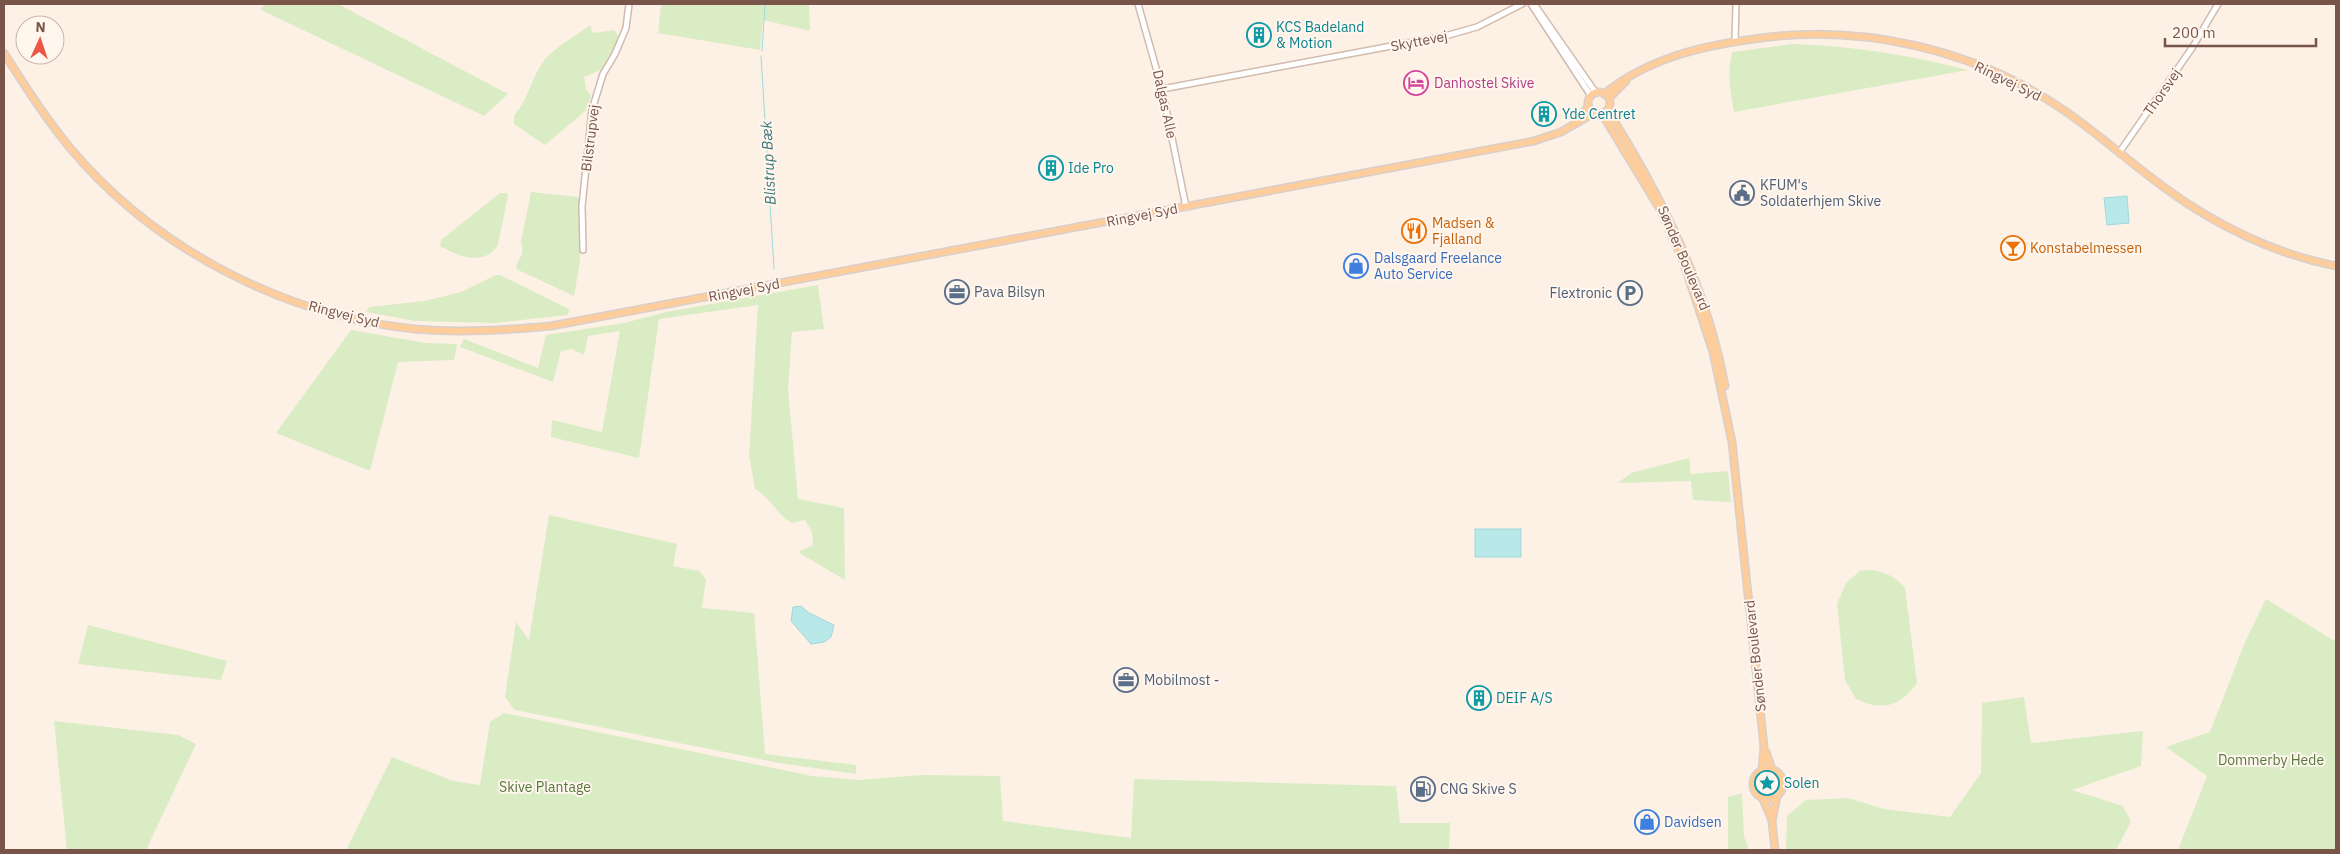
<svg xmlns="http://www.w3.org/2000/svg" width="2340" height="854" viewBox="0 0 2340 854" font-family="'IBM Plex Sans',sans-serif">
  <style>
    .green { fill: #d9ecc4 }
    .water { fill: #b9e8e8; stroke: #9fd9db }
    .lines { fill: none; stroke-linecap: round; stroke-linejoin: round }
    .stream { stroke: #9fd9db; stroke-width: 1 }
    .minor-casing { stroke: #d2baae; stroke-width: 8 }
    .major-casing { stroke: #d9cfcc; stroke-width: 9 }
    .minor { stroke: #fff; stroke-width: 5 }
    .major { stroke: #fecd9c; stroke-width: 6 }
    .labels { text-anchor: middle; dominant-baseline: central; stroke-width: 4; stroke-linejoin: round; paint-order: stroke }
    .culture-label { font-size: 14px; fill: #0d838f; stroke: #fff6ee; text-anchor: start }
    .street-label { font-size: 14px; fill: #785449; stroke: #fff6ee }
    .hotel-label { font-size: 14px; fill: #b23c85; stroke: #fff6ee; text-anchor: start }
    .service-label { font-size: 14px; fill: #4e5e75; stroke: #fff6ee; text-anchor: start }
    .food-label { font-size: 14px; fill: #c56008; stroke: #fff6ee; text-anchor: start }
    .shop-label { font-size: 14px; fill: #366cbe; stroke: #fff6ee; text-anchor: start }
    .park-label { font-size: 14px; fill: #57793e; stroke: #fff6ee }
    .water-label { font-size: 15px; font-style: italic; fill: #397577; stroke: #fff6ee }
  </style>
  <rect width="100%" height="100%" fill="#fdf1e6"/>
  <g class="green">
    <path d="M265 4H338L508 94 484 116 261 10Z"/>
    <path d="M661 4H809L810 31 763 20 760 50 658 33Z"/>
    <path d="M590 25 593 33 614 30 620 38 601 70 584 77 586 89 591 96 585 111 545 145 514 124V116C528 100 530 81 543 62 552 49 577 35 590 25Z"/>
    <path d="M1793 44C1853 46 1910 55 1968 70L1734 112C1730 91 1727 73 1732 52Z"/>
    <path d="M531 192 579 197 580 261 574 296 516 269C518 257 525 257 521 242Z"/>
    <path d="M500 193H507L508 195 498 245C484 267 457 256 440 246L441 240Z"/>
    <path d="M496 275H500L569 309 568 315 495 323 415 321 366 312 369 307 425 301 461 292Z"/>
    <path d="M818 285 824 329 792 332 788 389 798 499 844 508 845 580 798 552 813 545 812 532 805 520 792 523C777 515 771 498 755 489L749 456 758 305 659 319 639 458 551 437 552 420 602 432 620 331 588 336 584 355 572 349 561 351 553 382 460 347 464 339 538 368 546 335 624 323 666 312Z"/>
    <path d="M351 330 426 343 457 344 454 360 398 362 370 471 276 433Z"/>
    <path d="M1689 458 1691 474 1728 471 1731 502 1693 500 1691 481 1618 483 1631 473Z"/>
    <path d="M549 515 677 544 673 566 699 571 706 579 702 608 754 613 765 754 856 765V774L779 763 515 710 505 697 516 622 529 640Z"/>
    <path d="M1871 570C1886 572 1896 577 1905 588L1917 683C1900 707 1882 711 1856 699L1845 680 1837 604 1846 583 1860 571Z"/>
    <path d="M2266 599 2336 642V850H2178L2207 776 2166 747 2210 732 2245 642Z"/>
    <path d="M88 625 227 661 221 680 78 664Z"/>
    <path d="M2024 697 2031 743 2143 731 2141 766 2072 790 2123 806 2131 822 2116 850H1786L1787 816 1806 800 1848 798 1884 809 1950 817 1981 773 1982 703Z"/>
    <path d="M504 713 812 776 858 780 922 775 1000 776 1003 821 1131 838 1134 779 1396 786 1400 823H1450L1449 850H346L392 757 453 781 480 785 490 722Z"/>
    <path d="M54 721 178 735 196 744 146 850H67Z"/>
    <path d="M1742 793 1744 836 1749 850H1728V797Z"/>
  </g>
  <g class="water">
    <path d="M2127 196 2129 223 2107 225 2104 198Z"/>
    <rect x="1475" y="529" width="46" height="28"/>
    <path d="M801 606 809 613 834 625 831 637 824 642 811 644 791 621 793 607Z"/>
  </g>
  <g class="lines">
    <g class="stream">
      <path d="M762 51 765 4"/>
      <path d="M761 56 774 269"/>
    </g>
    <defs>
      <g id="minor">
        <path d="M1138 4 1162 89 1186 207"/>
        <path d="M1531 4 1591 96"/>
        <path d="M1534 4 1596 93"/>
        <path d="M1735 41 1736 4"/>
        <path d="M1162 89 1445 36 1477 27 1522 4"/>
        <path d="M2119 153 2192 48 2218 4"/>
        <path d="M583 250 582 206 592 110 603 74 615 54 626 28 629 4"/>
      </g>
      <g id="major">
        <path d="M4 53C25 86 46 119 71 149 155 249 285 316 415 329 461 333 506 330 551 326L1534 141 1561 132 1594 113"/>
        <circle cx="1599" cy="103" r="11"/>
        <path d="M1604 94C1647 59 1700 46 1754 39 1860 23 1974 49 2062 109 2098 133 2130 163 2165 188 2215 225 2275 254 2336 266"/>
        <path d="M1609 98 1626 81"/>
        <path d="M1608 111C1662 197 1706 285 1725 386"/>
        <path d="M1602 114 1661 211 1683 261 1713 352 1732 442 1764 747 1762 770"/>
        <path d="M1573 125 1588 107"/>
        <path d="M1766 752 1772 769"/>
        <circle cx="1768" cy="784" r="15"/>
        <path d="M1762 797 1771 818"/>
        <path d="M1775 850 1772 821 1777 796"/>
      </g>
    </defs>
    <use href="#minor" class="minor-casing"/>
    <use href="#major" class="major-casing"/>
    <use href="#minor" class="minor"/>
    <use href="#major" class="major"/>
  </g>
  <defs>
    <symbol id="building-ring" viewBox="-11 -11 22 22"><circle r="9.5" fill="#fff6ee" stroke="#0f9aa8" stroke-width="1.5"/><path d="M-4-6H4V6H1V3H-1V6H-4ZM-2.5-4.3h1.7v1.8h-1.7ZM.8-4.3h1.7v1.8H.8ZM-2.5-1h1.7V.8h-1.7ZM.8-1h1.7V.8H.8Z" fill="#0f9aa8"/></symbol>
    <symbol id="hotel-ring" viewBox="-11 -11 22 22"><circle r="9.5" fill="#fff6ee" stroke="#d1479c" stroke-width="1.5"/><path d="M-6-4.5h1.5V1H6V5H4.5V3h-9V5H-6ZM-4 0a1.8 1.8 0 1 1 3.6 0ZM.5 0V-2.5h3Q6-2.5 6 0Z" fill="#d1479c"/></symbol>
    <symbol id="civic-ring" viewBox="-11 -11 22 22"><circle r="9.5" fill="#fff6ee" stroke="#5c6f8a" stroke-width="1.5"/><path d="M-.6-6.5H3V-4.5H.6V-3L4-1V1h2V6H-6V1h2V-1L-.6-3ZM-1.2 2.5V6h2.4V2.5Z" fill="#5c6f8a"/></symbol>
    <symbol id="restaurant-ring" viewBox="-11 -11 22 22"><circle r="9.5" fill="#fff6ee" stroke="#e8710a" stroke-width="1.5"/><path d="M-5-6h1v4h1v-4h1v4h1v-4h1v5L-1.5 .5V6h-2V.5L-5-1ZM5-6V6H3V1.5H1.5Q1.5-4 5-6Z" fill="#e8710a"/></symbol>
    <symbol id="bar-ring" viewBox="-11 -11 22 22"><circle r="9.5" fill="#fff6ee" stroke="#e8710a" stroke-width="1.5"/><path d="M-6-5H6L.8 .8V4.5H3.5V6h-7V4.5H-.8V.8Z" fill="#e8710a"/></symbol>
    <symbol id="shop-ring" viewBox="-11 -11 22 22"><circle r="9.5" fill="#fff6ee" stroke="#3f7fe0" stroke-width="1.5"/><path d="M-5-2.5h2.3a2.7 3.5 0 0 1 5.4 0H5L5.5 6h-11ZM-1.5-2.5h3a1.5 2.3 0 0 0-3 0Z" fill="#3f7fe0"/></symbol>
    <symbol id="office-ring" viewBox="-11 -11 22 22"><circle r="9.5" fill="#fff6ee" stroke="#5c6f8a" stroke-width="1.5"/><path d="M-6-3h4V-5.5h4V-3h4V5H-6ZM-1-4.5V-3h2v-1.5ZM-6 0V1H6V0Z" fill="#5c6f8a"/></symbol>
    <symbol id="parking-ring" viewBox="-11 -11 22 22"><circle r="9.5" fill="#fff6ee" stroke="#5c6f8a" stroke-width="1.5"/><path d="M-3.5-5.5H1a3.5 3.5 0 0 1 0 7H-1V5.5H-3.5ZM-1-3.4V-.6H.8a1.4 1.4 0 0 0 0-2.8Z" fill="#5c6f8a"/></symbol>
    <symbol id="sight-ring" viewBox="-11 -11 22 22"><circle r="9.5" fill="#fff6ee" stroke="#0f9aa8" stroke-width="1.5"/><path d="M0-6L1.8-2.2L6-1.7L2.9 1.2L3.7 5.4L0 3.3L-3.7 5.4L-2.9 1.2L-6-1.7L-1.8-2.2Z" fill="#0f9aa8"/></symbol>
    <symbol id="fuel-ring" viewBox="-11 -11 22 22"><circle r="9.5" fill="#fff6ee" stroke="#5c6f8a" stroke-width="1.5"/><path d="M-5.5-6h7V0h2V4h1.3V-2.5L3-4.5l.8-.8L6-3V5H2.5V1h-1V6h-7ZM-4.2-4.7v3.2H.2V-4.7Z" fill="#5c6f8a"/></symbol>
  </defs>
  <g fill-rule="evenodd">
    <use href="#building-ring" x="1245" y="21" width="28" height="28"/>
    <use href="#hotel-ring" x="1402" y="69" width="28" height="28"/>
    <use href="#building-ring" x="1530" y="100" width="28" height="28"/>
    <use href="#building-ring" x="1037" y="154" width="28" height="28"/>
    <use href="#civic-ring" x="1728" y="179" width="28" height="28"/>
    <use href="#restaurant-ring" x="1400" y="217" width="28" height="28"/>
    <use href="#bar-ring" x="1999" y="234" width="28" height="28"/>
    <use href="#shop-ring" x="1342" y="252" width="28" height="28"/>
    <use href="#office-ring" x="943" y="278" width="28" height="28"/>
    <use href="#parking-ring" x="1616" y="279" width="28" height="28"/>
    <use href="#office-ring" x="1112" y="666" width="28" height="28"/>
    <use href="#building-ring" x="1465" y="684" width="28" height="28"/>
    <use href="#sight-ring" x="1753" y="769" width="28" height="28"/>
    <use href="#fuel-ring" x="1409" y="775" width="28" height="28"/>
    <use href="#shop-ring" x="1633" y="808" width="28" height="28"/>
  </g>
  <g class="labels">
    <g class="culture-label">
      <text x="1276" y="27">KCS Badeland<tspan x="1276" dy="16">&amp; Motion</tspan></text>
      <text x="1562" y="114">Yde Centret</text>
      <text x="1068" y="168">Ide Pro</text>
      <text x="1496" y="698">DEIF A/S</text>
      <text x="1784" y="783">Solen</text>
    </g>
    <g class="street-label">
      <text transform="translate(1419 41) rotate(-11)">Skyttevej</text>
      <text transform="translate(2008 81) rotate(26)">Ringvej Syd</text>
      <text transform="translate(2162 92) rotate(-55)">Thorsvej</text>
      <text transform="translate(1165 104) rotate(78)">Dalgas Alle</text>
      <text transform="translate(590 138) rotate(-83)">Bilstrupvej</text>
      <text transform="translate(1142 215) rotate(-11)">Ringvej Syd</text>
      <text transform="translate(1684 258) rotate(67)">Sønder Boulevard</text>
      <text transform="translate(744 290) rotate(-11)">Ringvej Syd</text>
      <text transform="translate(344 314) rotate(14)">Ringvej Syd</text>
      <text transform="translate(1755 656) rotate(-96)">Sønder Boulevard</text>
    </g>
    <g class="hotel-label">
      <text x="1434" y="83">Danhostel Skive</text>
    </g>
    <g class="service-label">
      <text x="1760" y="185">KFUM's<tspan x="1760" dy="16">Soldaterhjem Skive</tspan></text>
      <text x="974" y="292">Pava Bilsyn</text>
      <text x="1612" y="293" text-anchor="end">Flextronic</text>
      <text x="1144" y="680">Mobilmost -</text>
      <text x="1440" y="789">CNG Skive S</text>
    </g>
    <g class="food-label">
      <text x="1432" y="223">Madsen &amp;<tspan x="1432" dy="16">Fjalland</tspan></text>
      <text x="2030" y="248">Konstabelmessen</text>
    </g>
    <g class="shop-label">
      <text x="1374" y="258">Dalsgaard Freelance<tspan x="1374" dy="16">Auto Service</tspan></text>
      <text x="1664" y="822">Davidsen</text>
    </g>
    <g class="park-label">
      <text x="2271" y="760">Dommerby Hede</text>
      <text x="545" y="787">Skive Plantage</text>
    </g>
    <g class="water-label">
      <text transform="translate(768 163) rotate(-93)">Blistrup Bæk</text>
    </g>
  </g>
  <rect width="2340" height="854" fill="none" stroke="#785449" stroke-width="10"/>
  <g transform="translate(40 40) rotate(3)"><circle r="24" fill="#fff6ee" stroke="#c9b5ac"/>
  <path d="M0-4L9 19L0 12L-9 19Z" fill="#ec5646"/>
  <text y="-8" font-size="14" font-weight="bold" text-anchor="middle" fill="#785449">N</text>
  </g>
  <path d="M2165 38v8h151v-8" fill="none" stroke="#785449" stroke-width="2.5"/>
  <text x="2172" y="38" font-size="15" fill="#785449" stroke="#fff6ee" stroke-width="4" paint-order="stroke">200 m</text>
</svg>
